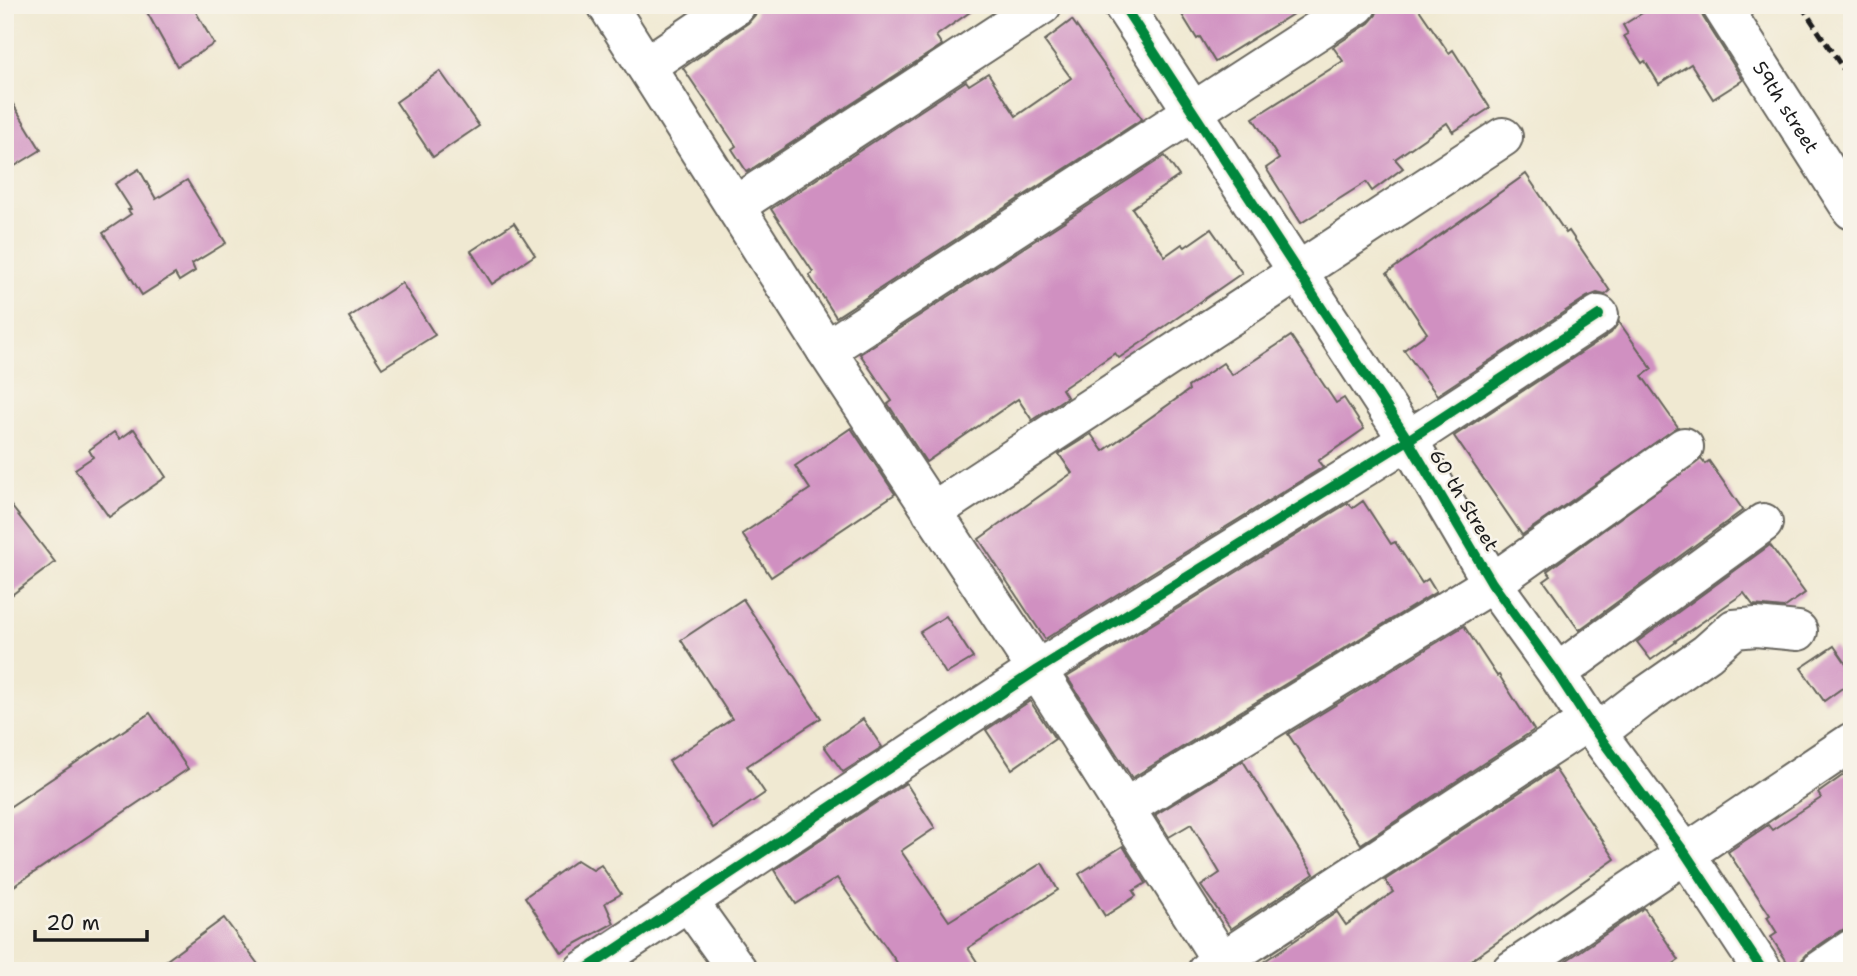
<svg xmlns="http://www.w3.org/2000/svg" width="1857" height="976" viewBox="0 0 1857 976" font-family="'Shantell Sans',sans-serif">
  <style>
    .building { fill: #d090c1 }
    .lines { fill: none; stroke-linecap: round; stroke-linejoin: round }
    .street-casing { stroke: #66645c; stroke-width: 42 }
    .street { stroke: #fff; stroke-width: 38 }
    .rail { stroke: #1c1c1c; stroke-width: 5; stroke-dasharray: 10 5; stroke-linecap: butt }
    .cycleway-casing { stroke: #f7f3e8; stroke-width: 15 }
    .cycleway { stroke: #00873e; stroke-width: 10 }
    .labels { text-anchor: middle; dominant-baseline: central; stroke-width: 5; stroke-linejoin: round; paint-order: stroke }
    .street-label { font-size: 19px; fill: #1c1c1c; stroke: #f7f3e8 }
  </style>
  <rect width="100%" height="100%" fill="#f7f3e8"/>
  <filter id="ink" filterUnits="userSpaceOnUse"><feTurbulence type="fractalNoise" baseFrequency=".0143" numOctaves="2"/><feDisplacementMap in="SourceGraphic" scale="14" xChannelSelector="R" yChannelSelector="G"/><feConvolveMatrix kernelMatrix="1 2 1 2 8 2 1 2 1" color-interpolation-filters="sRGB"/></filter>
  <filter id="wash" filterUnits="userSpaceOnUse"><feTurbulence type="fractalNoise" baseFrequency=".00686" numOctaves="4" result="noise"/><feDisplacementMap in="SourceGraphic" scale="28" xChannelSelector="R" yChannelSelector="G"/><feGaussianBlur stdDeviation="1.57" result="paint"/><feColorMatrix in="noise" values="0 0 0 0 0 0 0 0 0 0 0 0 0 0 0 0 0 1.4 0 .05"/><feComposite in="paint" operator="in"/></filter>
  <g filter="url(#wash)">
    <rect width="100%" height="100%" fill="#f0e9d2"/>
    <g id="blocks">
      <g class="building">
        <path d="M143 5H192L214 44 177 66Z"/>
        <path d="M758 5H980L936 36 942 45 747 172 732 149 736 146 683 68 748 23 755 15Z"/>
        <path d="M1176 5H1316L1308 10 1306 6 1215 62 1200 37 1197 39Z"/>
        <path d="M1379 5H1416L1449 53 1453 50 1490 108 1453 132 1447 123 1395 159 1403 168 1372 191 1366 182 1301 223 1266 168 1279 159 1253 118 1343 61 1333 47 1369 23 1376 15Z"/>
        <path d="M1655 5H1699L1703 17 1743 80 1713 99 1691 64 1659 84 1645 61 1642 63 1624 36 1628 34 1623 25Z"/>
        <path d="M1072 20 1142 119 836 317 809 275 813 272 771 209 966 81 969 85 988 73 1016 116 1071 78 1044 41Z"/>
        <path d="M440 71 479 126 433 157 396 102Z"/>
        <path d="M5 91 41 150 5 172Z"/>
        <path d="M1165 156 1179 176 1132 208 1165 256 1182 244 1185 247 1211 229 1242 273 1119 358 1115 353 1062 389 1067 397 1032 420 1018 399 926 462 888 404 892 401 860 354Z"/>
        <path d="M139 169 156 199 187 180 226 243 192 264 195 271 179 281 175 274 142 295 103 233 131 214 128 210 131 209 115 184Z"/>
        <path d="M1526 174 1566 233 1569 231 1610 291 1605 295 1597 293 1587 297 1437 395 1404 350 1427 333 1387 273Z"/>
        <path d="M514 223 535 255 492 284 471 251Z"/>
        <path d="M402 283 435 335 382 368 349 317Z"/>
        <path d="M1619 322 1652 369 1642 376 1678 427 1522 535 1454 436 1611 333Z"/>
        <path d="M1291 336 1336 403 1344 398 1364 429 1318 461 1323 467 1045 639 979 539 1072 473 1059 454 1091 434 1103 451 1189 390 1188 387 1223 363 1232 375Z"/>
        <path d="M851 428 895 494 771 577 742 534 810 489 795 466Z"/>
        <path d="M134 429 166 477 109 517 75 469 93 457 89 450 114 432 120 439Z"/>
        <path d="M1701 459 1705 464 1709 461 1743 510 1579 630 1544 581 1551 576 1547 571Z"/>
        <path d="M5 498 55 562 5 600Z"/>
        <path d="M1363 501 1391 544 1395 542 1422 583 1428 579 1436 592 1132 778 1067 677 1348 503 1353 508Z"/>
        <path d="M1770 545 1805 593 1784 608 1753 605 1744 593 1675 641 1676 642 1651 660 1637 642Z"/>
        <path d="M743 599 821 718 747 766 765 793 713 828 669 761 732 719 681 640Z"/>
        <path d="M946 616 973 658 946 674 920 632Z"/>
        <path d="M1464 626 1497 676 1499 675 1534 730 1361 844 1288 734Z"/>
        <path d="M1834 646 1852 672V681L1824 701 1801 668Z"/>
        <path d="M1030 701 1055 739 1012 769 986 730Z"/>
        <path d="M150 713 188 769 5 892V810Z"/>
        <path d="M863 719 882 747 843 772 824 746Z"/>
        <path d="M1243 761 1314 874 1231 929 1201 886 1220 873 1191 824 1169 837 1155 815Z"/>
        <path d="M1555 769 1615 859 1456 971H1250L1337 912 1346 925 1393 892 1385 880Z"/>
        <path d="M1852 769V927L1840 931 1808 953 1801 961 1799 970 1793 971 1771 937 1777 933 1767 917 1770 915 1728 852 1768 825 1772 830 1821 798 1818 793Z"/>
        <path d="M906 783 935 828 901 851 949 921 1042 863 1058 890 968 948 983 971H903L837 878 796 904 774 870Z"/>
        <path d="M1123 846 1146 883 1133 891 1136 896 1105 916 1079 874Z"/>
        <path d="M577 860 593 870 601 865 621 894 605 903 614 923 561 952 525 897Z"/>
        <path d="M1644 908 1679 960 1663 971H1551Z"/>
        <path d="M224 918 263 971H152Z"/>
      </g>
    </g>
  </g>
  <g filter="url(#ink)">
    <use href="#blocks" fill-opacity="0" stroke="#66645c" stroke-width="2"/>
    <g class="lines">
      <defs>
        <g id="street">
          <path d="M607 5 826 350 1037 670 1228 971"/>
          <path d="M1123 5 1408 440 1492 583 1557 673 1588 721 1685 853 1763 971"/>
          <path id="s1" d="M1721 5 1852 210"/>
          <path d="M646 66 736 5"/>
          <path d="M735 206 1042 5"/>
          <path d="M826 350 1357 5"/>
          <path d="M932 512 1503 137"/>
          <path d="M1557 673 1763 523"/>
          <path d="M1597 733 1641 699 1707 653 1734 629 1756 627 1798 631"/>
          <path d="M1125 808 1492 583 1684 447"/>
          <path d="M688 901 738 971"/>
          <path d="M583 971 1037 670 1408 440 1599 315"/>
          <path d="M1207 971 1588 721"/>
          <path d="M1511 971 1852 742"/>
          <path d="M1820 971 1852 949"/>
        </g>
      </defs>
      <use href="#street" class="street-casing"/>
      <use href="#street" class="street"/>
      <path class="rail" d="M1801 5 1852 82"/>
      <defs>
        <g id="cycleway">
          <path d="M1123 5 1408 440 1492 583 1557 673 1588 721 1685 853 1763 971"/>
          <path d="M583 971 1037 670 1408 440 1599 315"/>
        </g>
      </defs>
      <use href="#cycleway" class="cycleway-casing"/>
      <use href="#cycleway" class="cycleway"/>
    </g>
  </g>
  <g class="labels">
    <g class="street-label">
      <text stroke="none"><textPath href="#s1" startOffset="121">59th street</textPath></text>
      <text transform="translate(1464 500) rotate(59)">60 th Street</text>
    </g>
  </g>
  <rect width="1857" height="976" fill="none" stroke="#f7f3e8" stroke-width="28"/>
  <path d="M35 930v10h112v-10" fill="none" stroke="#1c1c1c" stroke-width="3.5"/>
  <text x="46" y="930" font-size="21" fill="#1c1c1c" stroke="#f7f3e8" stroke-width="5" paint-order="stroke">20 m</text>
</svg>
